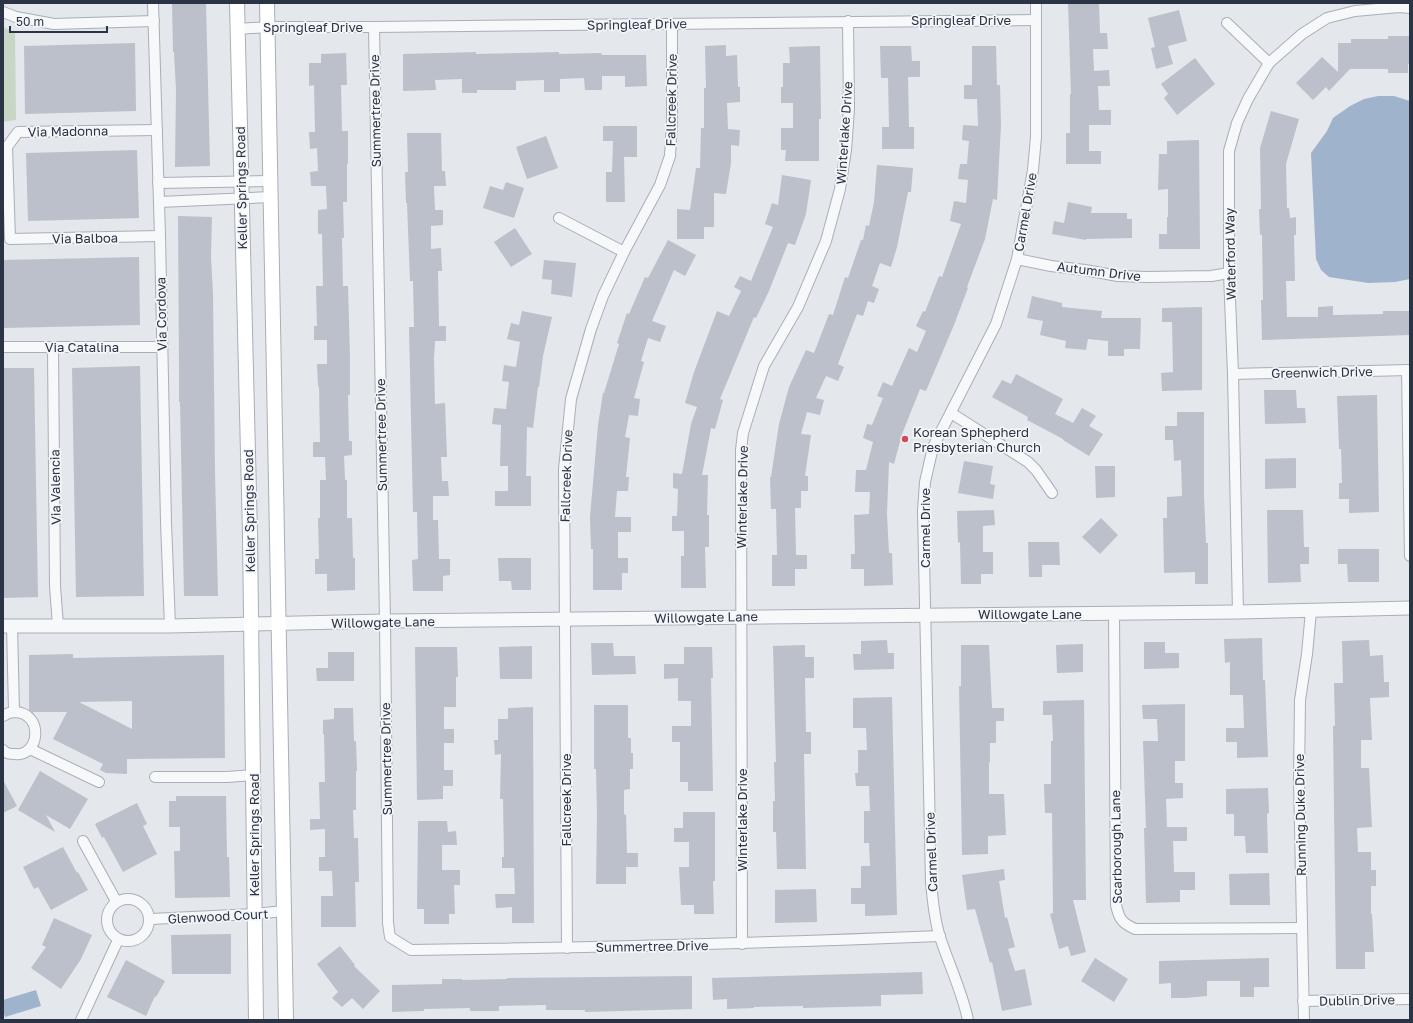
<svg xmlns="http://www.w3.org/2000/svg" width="1413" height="1023" viewBox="0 0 1413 1023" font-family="'Golos Text',sans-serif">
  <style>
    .green { fill: #c9d6c5 }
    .water { fill: #9fb4cc }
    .building { fill: #bbc0ca; fill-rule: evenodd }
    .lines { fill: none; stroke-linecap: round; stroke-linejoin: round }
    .minor-casing { stroke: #a9aeb7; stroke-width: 12 }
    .tertiary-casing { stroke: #a9aeb7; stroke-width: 15 }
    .secondary-casing { stroke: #a9aeb7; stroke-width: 16 }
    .minor { stroke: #f7f8fa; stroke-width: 10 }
    .tertiary { stroke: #f7f8fa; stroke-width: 13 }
    .secondary { stroke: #fff; stroke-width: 14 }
    .poi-dot { fill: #d1495b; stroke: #f4f6f9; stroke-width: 1.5 }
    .labels { text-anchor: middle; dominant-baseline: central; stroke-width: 3.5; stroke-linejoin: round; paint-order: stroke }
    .street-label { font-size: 13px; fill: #2b3445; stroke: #f4f6f9 }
    .poi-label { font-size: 13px; fill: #2b3445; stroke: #f4f6f9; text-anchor: start }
  </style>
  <rect width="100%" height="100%" fill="#e4e7ec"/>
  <path class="green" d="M3 27 15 32 16 120 3 122Z"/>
  <g class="water">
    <path d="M1378 96H1394L1410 101V279L1395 282 1368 283 1329 277 1321 270 1316 259 1311 153 1327 131 1333 118 1350 106 1364 99Z"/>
    <path d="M36 990 41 1006 5 1017 3 1010V1000Z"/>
  </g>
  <g class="building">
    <path d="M172 3H206L210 166 175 167 176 90 174 52H173Z"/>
    <path d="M1068 3H1099L1100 33H1107L1108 49H1093L1094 71 1109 70 1110 86H1098L1099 110H1111V125H1089V151H1101V164H1066V133H1070V94H1071Z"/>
    <path d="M1179 10 1187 41 1168 46 1173 64 1156 69 1151 48 1155 47 1148 18Z"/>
    <path d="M1388 36H1410V64H1408V73H1388V69H1350L1329 91 1326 87 1313 100 1296 83 1322 57 1338 72V43H1351V39H1388Z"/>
    <path d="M135 43 136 111 25 114 24 46Z"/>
    <path d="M726 45V56L737 55 738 87H740V102L727 103 728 129 740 130 739 146 731 145V163L726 194 714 193V227H704V239H677V209L690 210 696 168H700L701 128H704V88H706L705 46Z"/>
    <path d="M820 46 821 119H819V161H785L786 150H781V128H793V103H781V87H783V63H790L789 47Z"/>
    <path d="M880 46H911L912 61H920V77H908L909 127H914V149H882V127H889L888 78H881Z"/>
    <path d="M972 46H996L997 85H1000L1001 125 997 200 993 199 985 239 967 287 968 288 954 325 926 391 920 389 902 434 894 464 889 462 887 514 889 553H892L893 585 864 586V569H851V554H855L854 515 869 514 870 492H855L856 470H866L873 442 863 438 867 424 872 425 883 398 877 396 883 382 892 386 909 348 917 352 926 331 916 326 923 311 925 312 939 276 942 277 961 224 950 221 954 201 966 203 968 180 958 179 960 164H967L969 141 962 140 963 125 978 126 977 99H964V85H972Z"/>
    <path d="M476 52V54L559 52V54L601 53 602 55H646L647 86 625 87V76H602V90H585L584 78 560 79V92H544V80L516 81V90H477V93H462V79L435 80 436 90 403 91V54Z"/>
    <path d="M346 53 347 85H341L342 131H348V164H347V202H343L344 238H342L343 286H348L350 357V395H348L349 441H352V455L344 456 345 480H347V518H352L353 558H355V590L327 591V574H315V559H319L318 518H320V480H326L325 457H313V442H320L319 386 318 387 317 364H327V340H314V326H317L316 286H323L322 234H318V210L327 209 326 186H311L310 172 318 171 317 148 310 149 309 132H315L314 85 309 86V63H321V54Z"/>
    <path d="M1195 58 1215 84 1177 115 1164 98 1168 94 1161 84Z"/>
    <path d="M1271 111 1299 119 1286 164 1287 208H1289L1290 218 1296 217V235H1294L1295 281H1286L1287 317H1318V307L1333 306V315L1383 314V311H1409L1410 335 1262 340 1261 300H1263L1262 235H1260L1259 209H1261L1260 148Z"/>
    <path d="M603 126H637V157H624L625 202H606V172H612L613 141H603Z"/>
    <path d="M407 133H441L442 171H445L446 186H434L435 210H443V225L431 226V249L441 248 442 271H438L439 326H446V341H435L434 358 435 404 445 403 447 457H441L442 481H448L449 496H433V520H438L439 559H450V575L443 576V591H413L412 560 418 559 417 512H413L409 327H414L413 281H410L407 203H406L405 172H408Z"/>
    <path d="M546 136 558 168 527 179 516 147Z"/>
    <path d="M1199 140 1200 249H1159V234H1167V217H1168V189L1158 190 1159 154H1167V141Z"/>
    <path d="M137 150 139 218 28 221 26 153Z"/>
    <path d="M877 165 913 168 911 192H908L897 247 891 267 880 263 872 286 879 289 874 303 868 301 863 316 857 314 838 364 844 367 838 381 826 376 816 398 824 400 820 415 807 412 801 434 811 435 805 476H808V491H801V508H795L796 555H807V569H795V586H772V555H777L776 509H771L770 477H771L779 424 789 387 806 350 814 353 829 314 833 315 845 277 848 278 861 240H863L866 225 869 226 874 202Z"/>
    <path d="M782 175 811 180 806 214 795 245 788 243 769 291 756 318 754 317 720 399 723 400 715 429 711 428 702 475H708L707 515H709V547H705L706 588H681V556H684V531H672V516H677L678 489 673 488V473L682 474 691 424 697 407 685 403 694 372 717 311 729 316 741 291 734 287 740 276 751 281 773 227 765 224 772 203 778 205Z"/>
    <path d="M506 182 524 188 514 218 483 208 490 186 503 190Z"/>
    <path d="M1068 202 1092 207 1091 213H1127V219H1132V238L1086 239V240L1052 234 1054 221 1064 223Z"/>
    <path d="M178 216 212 217 211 257 213 294 215 473 218 596H184L180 402H179V369Z"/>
    <path d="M515 228 532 254 511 267 494 242Z"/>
    <path d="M668 240 696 255 685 276 674 270 652 321 666 326 660 342 648 338 641 361 644 362 634 398 640 399 638 416 629 415 625 437 630 438 626 477H629L628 491H617L615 517H631V532H618V558H628V573H622V590H593V549H591L590 517 598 425 603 393H604L619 344 617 343 627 313 629 314 645 277 648 278Z"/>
    <path d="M139 257 140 325 3 328V260Z"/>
    <path d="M544 260 576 263 572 297 551 294 552 280 542 279Z"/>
    <path d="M1032 296 1062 303V307L1102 311 1101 318H1141L1140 349H1124V356H1108V341L1088 339 1086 350 1065 348 1066 341 1040 335 1043 321 1027 318Z"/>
    <path d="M1202 307V390L1162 391 1161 373 1173 372 1172 322H1162V308Z"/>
    <path d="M522 311 552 317 543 356 539 387H538L533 428 527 427 526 476H531V506H495V491H508V466H500L501 425 492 424 494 408 506 409 509 382 502 381 504 365 516 367 520 342 507 339 511 323 519 325Z"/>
    <path d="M140 366 144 596 76 597 72 368Z"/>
    <path d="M3 368H34L38 597 3 598Z"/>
    <path d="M1016 374 1063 399 1055 414 1073 423 1082 408 1096 416 1089 426 1103 434 1089 456 1063 440V439L1027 420 1028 417 992 397 1002 380 1011 384Z"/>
    <path d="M1264 390H1296L1297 408H1305L1306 423 1265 424Z"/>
    <path d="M1377 395 1379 512 1349 513V499H1339V483H1342L1341 449H1339L1337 396Z"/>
    <path d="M1177 412H1204V496L1206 543H1208V584H1195V572L1164 573 1163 518H1167V497L1182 496 1181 460 1174 461 1173 440H1165V426H1177Z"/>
    <path d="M1296 458V488L1265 489V459Z"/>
    <path d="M964 461 993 466 990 484 995 485 993 499 958 493Z"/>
    <path d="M1095 466H1115V497L1096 498Z"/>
    <path d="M994 510 995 525 983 526V552H993V574H981V584H961L960 542 958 543 957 511Z"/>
    <path d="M1267 510H1303L1304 547H1309V564H1300L1301 582 1268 583Z"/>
    <path d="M1101 518 1118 535 1100 554 1082 537Z"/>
    <path d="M1028 542H1059L1060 565H1042V577H1029Z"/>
    <path d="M1338 549H1379V582H1348L1347 564H1338Z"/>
    <path d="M498 558H531V590H512L511 581H499Z"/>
    <path d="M1262 638 1263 680H1265L1268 757 1237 758V742H1226V728H1244L1243 695H1230V662L1225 663 1224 639Z"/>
    <path d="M887 640 888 653H894V669L854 670 853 654H861V641Z"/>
    <path d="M1369 640 1370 656 1383 655 1384 682H1389V697L1370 698 1372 740H1361V768H1369L1372 827 1357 828 1358 852H1371V870H1376V886H1371V914H1372L1374 952H1365V969H1336L1333 726H1335L1334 683H1343L1342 641Z"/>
    <path d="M1144 642H1165V653H1179V668L1144 669Z"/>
    <path d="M591 643H613L614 656H635L636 674 592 675Z"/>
    <path d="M1083 644V672L1057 673 1056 645Z"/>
    <path d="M805 645V657H814V678H805L806 732H811V754H804L806 869H777L776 832H773V801H775L774 762H776L773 646Z"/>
    <path d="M961 645H989L992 708H1004V721H996V743H990V762H989V794H1004L1006 835 988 836V854L962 855 959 686H961Z"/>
    <path d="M532 646V679H500L499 647Z"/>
    <path d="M415 647H457L458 677H456V707H444V729H454V743H444V770H453V786H443V799L417 800Z"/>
    <path d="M684 647H712L713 678H711L713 791H688V782H680V742H672V726H691V701H678V678L664 679V664H684Z"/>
    <path d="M328 652H354V681H317L316 668H328Z"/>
    <path d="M73 654V658L224 655 225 758 127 759V774L106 773 100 770 103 764 53 739 67 712H32L29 710V655ZM132 701V729L79 702Z"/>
    <path d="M892 697 897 915 865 916V904H851V888H861V866H870L869 843H864V811H870L869 786H856L855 773H858V750H867L866 728H853V698Z"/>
    <path d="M1084 700 1086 900H1073L1086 952 1071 956 1068 946 1059 949 1050 914 1053 913 1052 813H1045L1044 784H1051V741H1053L1052 715H1043V701Z"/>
    <path d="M1185 704V761H1175V783H1183V798L1166 799 1167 827H1187V841H1173L1174 872H1195V890H1180V902L1146 903 1144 828H1146L1143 741H1158L1157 719H1143L1142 705Z"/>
    <path d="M594 705H628V738H631V753H633V769H630V789L624 790V815L626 814 627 853H638V867H626V884H596L597 815 596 769H594Z"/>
    <path d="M533 707 534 923H512V907L496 908 495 894H515L514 868H502V857H504L503 799H500L501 754 495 755 494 740H498V719H508V708Z"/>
    <path d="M334 708H353L354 741H356L357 771H356V810H353L354 838H358L359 882H355L356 927H321V896H333L332 871H319V857H325V829L310 830V819H320L319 782H325L324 734H323V720L334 719Z"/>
    <path d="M40 771 88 799 70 829 46 815 55 832 18 810Z"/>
    <path d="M3 780 17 806 3 813Z"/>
    <path d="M1268 788 1269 813 1267 814 1268 853H1246L1245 836H1234V814H1226V789Z"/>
    <path d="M176 796H226L227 857H229L230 897 175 898 174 851H180V827H169V801H176Z"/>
    <path d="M137 803 147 824 143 826 157 854 123 872 104 837 102 838 95 824Z"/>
    <path d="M683 812H715V881H713L714 914H694V905H681L679 867H689V842H674V828H683Z"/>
    <path d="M418 821H447L448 832 456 831 457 845H442V870H460V885H454L455 914H449V924H424V909H417Z"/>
    <path d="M63 847 77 873 78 872 88 890 51 910 38 887 34 889 23 867Z"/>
    <path d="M1004 869 1005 880 999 881 1005 918 1007 917 1015 947 1008 949 1015 971 1025 969 1032 1005 1002 1011 992 962 990 963 975 909 967 910 962 875Z"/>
    <path d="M1269 873 1270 905H1230L1229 874Z"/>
    <path d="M816 889 817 922 775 923V890Z"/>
    <path d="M54 918 92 935 81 959 61 989 31 968 46 947 42 945Z"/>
    <path d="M231 934V974H172L171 935Z"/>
    <path d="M340 946 355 965 354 966 380 991 363 1009 352 998 342 1007 332 998 338 992 317 964Z"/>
    <path d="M1095 958 1128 979 1114 1002 1081 981Z"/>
    <path d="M1269 958V987H1254V997H1240V981H1207V996L1185 998H1171V983L1159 984V961Z"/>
    <path d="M126 960 165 981 156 997 155 996 146 1016 107 997Z"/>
    <path d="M922 972 923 994 881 995V1006L803 1008V1006L754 1007V1008L727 1009V999L713 1000 712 978Z"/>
    <path d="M692 976V1009L585 1012V1010H546V1005L499 1006V1011H470V1008L424 1009V1011L392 1012V985L442 984V979H462V980L507 979V978Z"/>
  </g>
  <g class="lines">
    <defs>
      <g id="minor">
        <path d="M153 3 160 236 166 522 170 626"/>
        <path d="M3 12 16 17 54 24 154 21"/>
        <path d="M1227 23 1269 63"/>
        <path d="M374 27 385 621 388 923 390 937 411 950C587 948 763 943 940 936"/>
        <path d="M237 29 268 27H374L1036 20"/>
        <path d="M157 130 18 132 7 147 10 239 160 236"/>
        <path d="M158 183 270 181"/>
        <path d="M159 202 271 197"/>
        <path d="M559 218 624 252"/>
        <path d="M1017 259 1051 266 1085 270 1118 276 1147 277 1211 276 1229 273"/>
        <path d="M3 347H161"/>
        <path d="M53 347 55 586 58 626"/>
        <path d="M1407 370 1410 556"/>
        <path d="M1233 374 1410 370"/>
        <path d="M951 413 1028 462 1036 470 1052 493"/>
        <path d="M1238 612 1233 374 1229 273V151L1237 123 1248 99 1269 63 1302 34 1327 18 1355 11 1399 7 1410 8"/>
        <path d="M1114 614 1116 905C1119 919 1122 923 1135 929L1302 928"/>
        <path d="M12 626 14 711"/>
        <path d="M3 716C6 714 11 712 15 712 44 713 40 757 15 754 10 754 7 754 3 750"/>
        <path d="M30 749 99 782"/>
        <path d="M155 777H227L254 775"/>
        <path d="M83 841 116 901"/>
        <circle cx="128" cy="920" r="21"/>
        <path d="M151 919 254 914 284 911"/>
        <path d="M742 944 741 450 743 433 764 366 798 307 826 241 840 189 846 150 849 109 848 21"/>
        <path d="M567 948 564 469 571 399 591 329 603 296 624 252 660 185 670 156 672 122V24"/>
        <path d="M1303 1001 1410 999"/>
        <path d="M81 1020 118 940"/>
        <path d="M968 1020C962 991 949 965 940 937 934 919 933 901 931 882L923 511 925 482 933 447 996 324 1017 259 1033 170 1036 137V3"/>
        <path d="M1304 1020 1299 779 1300 700 1307 654 1311 611"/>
      </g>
      <path id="tertiary" d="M3 626H170L385 621 1238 612 1410 608"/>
      <g id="secondary">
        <path d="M237 3 250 535 256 1020"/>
        <path d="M267 3 286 1020"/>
      </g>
    </defs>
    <use href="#minor" class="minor-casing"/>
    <use href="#tertiary" class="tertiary-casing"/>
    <use href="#secondary" class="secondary-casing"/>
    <use href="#minor" class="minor"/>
    <use href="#tertiary" class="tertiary"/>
    <use href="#secondary" class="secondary"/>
  </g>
  <circle class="poi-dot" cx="905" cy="439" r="4"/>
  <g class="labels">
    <g class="street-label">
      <text x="961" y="20">Springleaf Drive</text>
      <text transform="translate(637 24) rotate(-1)">Springleaf Drive</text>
      <text x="313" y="27">Springleaf Drive</text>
      <text transform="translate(671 100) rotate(-89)">Fallcreek Drive</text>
      <text transform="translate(375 111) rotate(-91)">Summertree Drive</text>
      <text transform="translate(68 131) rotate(-1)">Via Madonna</text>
      <text transform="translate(844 133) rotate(-86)">Winterlake Drive</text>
      <text transform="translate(241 188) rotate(-91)">Keller Springs Road</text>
      <text transform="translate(1025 212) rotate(-80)">Carmel Drive</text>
      <text transform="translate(85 238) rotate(-1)">Via Balboa</text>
      <text transform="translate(1230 254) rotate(-91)">Waterford Way</text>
      <text transform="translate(1099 271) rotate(7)">Autumn Drive</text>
      <text transform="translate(161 314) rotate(-91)">Via Cordova</text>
      <text x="82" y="347">Via Catalina</text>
      <text transform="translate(1322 372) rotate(-1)">Greenwich Drive</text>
      <text transform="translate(381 435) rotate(-91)">Summertree Drive</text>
      <text transform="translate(566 476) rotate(-88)">Fallcreek Drive</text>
      <text transform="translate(55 487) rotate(-91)">Via Valencia</text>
      <text transform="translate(742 497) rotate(-89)">Winterlake Drive</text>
      <text transform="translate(249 511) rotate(-91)">Keller Springs Road</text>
      <text transform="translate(925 528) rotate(-90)">Carmel Drive</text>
      <text x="1030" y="614">Willowgate Lane</text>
      <text transform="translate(706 617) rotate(-1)">Willowgate Lane</text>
      <text transform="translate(383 622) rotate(-1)">Willowgate Lane</text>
      <text transform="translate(386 759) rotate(-91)">Summertree Drive</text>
      <text transform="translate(566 800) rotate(-90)">Fallcreek Drive</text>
      <text transform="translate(1300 815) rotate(-91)">Running Duke Drive</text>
      <text transform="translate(742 820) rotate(-90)">Winterlake Drive</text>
      <text transform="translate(254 835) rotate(-90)">Keller Springs Road</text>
      <text transform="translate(1116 847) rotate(-91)">Scarborough Lane</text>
      <text transform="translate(931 852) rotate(-92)">Carmel Drive</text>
      <text transform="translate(218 916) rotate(-3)">Glenwood Court</text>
      <text transform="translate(652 946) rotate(-1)">Summertree Drive</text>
      <text transform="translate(1357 1000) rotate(-1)">Dublin Drive</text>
    </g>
    <g class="poi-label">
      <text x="913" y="432">Korean Sphepherd<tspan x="913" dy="15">Presbyterian Church</tspan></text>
    </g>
  </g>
  <rect width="1413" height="1023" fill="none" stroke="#2b3445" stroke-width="8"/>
  <path d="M10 26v6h97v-6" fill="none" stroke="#2b3445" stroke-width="2"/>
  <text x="16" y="26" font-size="12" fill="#2b3445" stroke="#f4f6f9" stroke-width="3" paint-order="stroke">50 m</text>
</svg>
